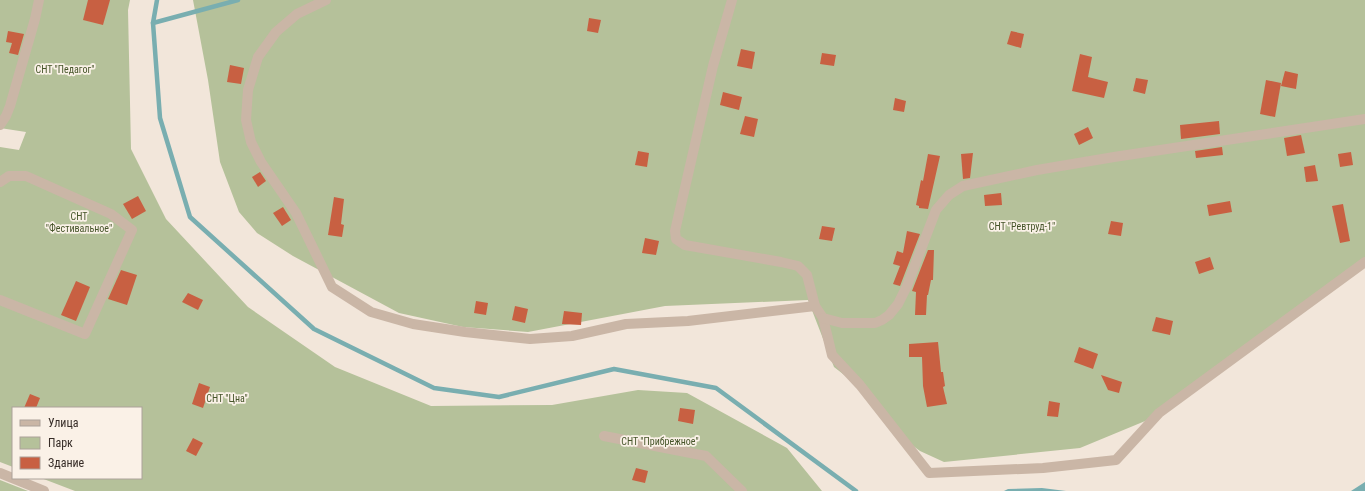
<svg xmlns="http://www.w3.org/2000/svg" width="1365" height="491" viewBox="0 0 1365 491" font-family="'Roboto Condensed',sans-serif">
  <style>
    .green { fill: #b5c19a }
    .water { fill: #79aeb0 }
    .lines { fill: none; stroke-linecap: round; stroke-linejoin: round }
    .stream { stroke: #79aeb0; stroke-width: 4.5 }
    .building { fill: #c86042 }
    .minor { stroke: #cab6a6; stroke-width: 10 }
    .labels { text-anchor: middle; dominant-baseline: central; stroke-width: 3.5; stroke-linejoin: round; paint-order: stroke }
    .park-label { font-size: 10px; fill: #46552a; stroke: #faf1e7 }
  </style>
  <rect width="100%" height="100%" fill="#f2e6da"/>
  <g class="green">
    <path d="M0 0H130L128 10 131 149 166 219 248 307 335 367 431 406 552 405 638 390 687 393 787 448 822 491H75L41 478H141V408H13V467L0 462V147L19 150 26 132 0 128Z"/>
    <path d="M193 0H1365V262L1150 419 1080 448 944 462 920 451 897 434 870 395 834 367 808 300 665 306 528 332 463 327 399 313 293 256 257 233 239 212 220 162 208 80Z"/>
    <path d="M0 480 28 491H0Z"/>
  </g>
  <g class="water">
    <path d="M1365 482V491H1351Z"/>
    <path d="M1042 488 1066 491H1004L1008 489Z"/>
  </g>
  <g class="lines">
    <g class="stream">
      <path d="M157 0 153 23 160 118 190 217 314 329 434 388 499 397 614 369 716 388 856 491"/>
      <path d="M153 23 238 0"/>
    </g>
  </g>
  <g class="building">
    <path d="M88 0H110L103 25 83 20Z"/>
    <path d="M589 18 601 20 598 33 587 31Z"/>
    <path d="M8 31 24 34 18 55 9 53 12 43 6 42Z"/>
    <path d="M1011 31 1024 34 1021 48 1007 44Z"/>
    <path d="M741 49 755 52 752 69 737 66Z"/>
    <path d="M822 53 836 55 834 66 820 64Z"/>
    <path d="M1080 54 1092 57 1088 77 1108 82 1104 98 1072 91Z"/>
    <path d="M230 65 244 68 241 84 227 82Z"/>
    <path d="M1285 71 1298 74 1296 89 1281 86Z"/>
    <path d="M1136 78 1148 80 1145 94 1133 91Z"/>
    <path d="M1266 80 1281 83 1275 117 1260 114Z"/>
    <path d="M723 92 742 97 739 110 720 105Z"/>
    <path d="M895 98 906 101 904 112 893 110Z"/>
    <path d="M745 116 758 119 754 137 740 134Z"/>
    <path d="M1219 121 1220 134 1181 139 1180 125Z"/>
    <path d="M1088 127 1093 138 1079 145 1074 134Z"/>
    <path d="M1301 135 1305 153 1287 156 1284 138Z"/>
    <path d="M1222 147 1223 155 1196 158 1195 151Z"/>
    <path d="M638 151 649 153 647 167 635 165Z"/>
    <path d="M1351 152 1353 165 1340 167 1338 154Z"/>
    <path d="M973 153 970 178 963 179 961 154Z"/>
    <path d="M928 154 940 156 928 209 919 208V206L916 205 921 180 923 181Z"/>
    <path d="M1315 165 1318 181 1306 182 1304 167Z"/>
    <path d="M260 172 266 181 258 187 252 177Z"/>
    <path d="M1001 193 1002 205 985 206 984 195Z"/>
    <path d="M138 196 146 211 132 219 123 204Z"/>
    <path d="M334 197 344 199 341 224 344 225 342 237 328 235Z"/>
    <path d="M1230 201 1232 212 1209 216 1207 205Z"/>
    <path d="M1343 204 1350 241 1340 243 1332 206Z"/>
    <path d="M283 207 291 220 282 226 273 213Z"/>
    <path d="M1111 221 1123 223 1121 236 1108 234Z"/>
    <path d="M822 226 835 228 832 241 819 239Z"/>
    <path d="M907 231 920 234 900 286 893 284 900 266 893 264 897 251 903 253Z"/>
    <path d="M645 238 659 241 656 255 642 253Z"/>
    <path d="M928 250H934L933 280H931L928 295H927L926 315H915L916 292 912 291Z"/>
    <path d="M1210 257 1214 269 1199 274 1195 262Z"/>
    <path d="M121 270 137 275 127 305 108 299Z"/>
    <path d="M76 281 90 287 76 321 61 315Z"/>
    <path d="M188 293 203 300 198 310 182 302Z"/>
    <path d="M476 301 488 303 486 315 474 313Z"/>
    <path d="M515 306 528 309 525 323 512 320Z"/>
    <path d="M564 311 582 313 581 325 562 324Z"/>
    <path d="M1156 317 1173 321 1170 335 1152 331Z"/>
    <path d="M938 342 941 372H943L945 386 943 387 947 404 927 407 923 386 922 357H909V344Z"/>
    <path d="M1079 347 1098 354 1093 369 1074 362Z"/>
    <path d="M1101 375 1122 382 1119 393 1108 390Z"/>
    <path d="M199 383 210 387 203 408 192 404Z"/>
    <path d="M30 394 40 398 36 408H24Z"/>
    <path d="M1049 401 1060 403 1058 417 1047 416Z"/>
    <path d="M680 408 695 410 693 424 678 421Z"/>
    <path d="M193 438 203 443 196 456 186 451Z"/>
    <path d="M636 468 648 471 645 483 632 480Z"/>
  </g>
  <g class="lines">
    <g class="minor">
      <path d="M326 0 297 14 276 32 258 57 248 90 246 120 251 142 261 162 296 213 332 287 371 312 413 324 465 332 530 339 572 336 626 324 688 321 815 306"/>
      <path d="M732 0 713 66 675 231 676 239 685 245 781 262 798 266 807 275 815 306 823 318 832 355 860 385 929 473 1043 468 1116 460 1159 413 1365 262"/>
      <path d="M0 125 6 116 10 106 35 19 39 0"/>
      <path d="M0 182 9 176H26L111 214 132 230 85 334 0 300"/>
      <path d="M823 318 842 323H875L882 320 889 315 898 304 907 286 936 210 949 195 963 186 1037 170 1114 157 1365 119"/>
      <path d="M604 436 706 456 742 491"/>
      <path d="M0 473 44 491"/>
    </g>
  </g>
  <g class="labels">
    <g class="park-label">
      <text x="65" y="69">СНТ "Педагог"</text>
      <text x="79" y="216">СНТ<tspan x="79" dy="12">"Фестивальное"</tspan></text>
      <text x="1022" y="226">СНТ "Ревтруд-1"</text>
      <text x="227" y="398">СНТ "Цна"</text>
      <text x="660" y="441">СНТ "Прибрежное"</text>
    </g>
  </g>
  <rect x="12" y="407" width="130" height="72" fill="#faf1e7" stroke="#aca29a"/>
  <rect x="20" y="420" width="20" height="6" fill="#cab6a6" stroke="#aca29a"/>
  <text x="48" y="427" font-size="12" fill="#362c27">Улица</text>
  <rect x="20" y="437" width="20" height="12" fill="#b5c19a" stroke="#aca29a"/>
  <text x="48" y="447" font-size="12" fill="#362c27">Парк</text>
  <rect x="20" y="457" width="20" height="12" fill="#c86042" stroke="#aca29a"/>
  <text x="48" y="467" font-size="12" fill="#362c27">Здание</text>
</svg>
